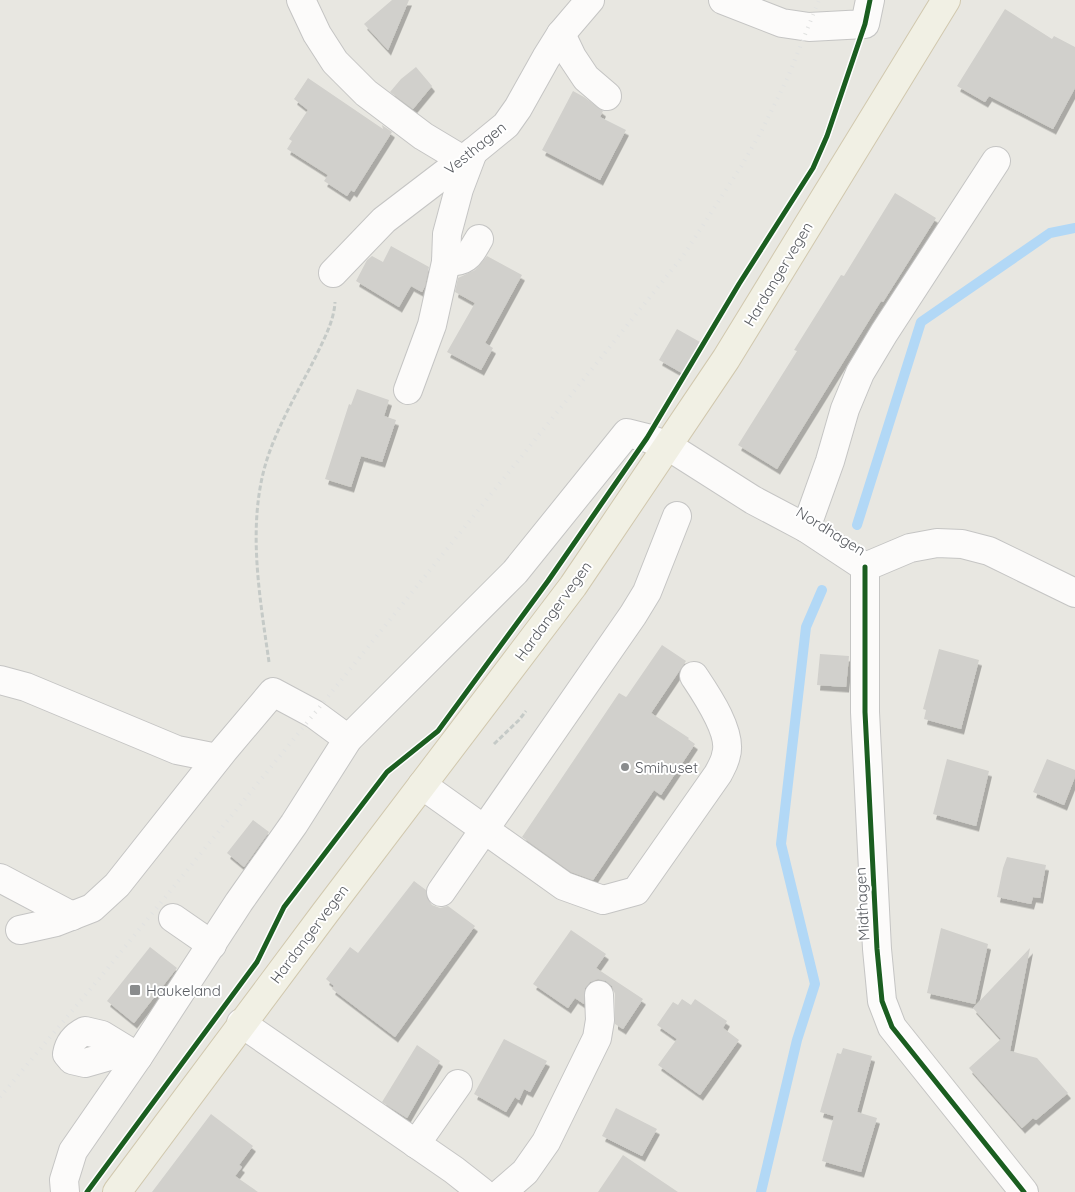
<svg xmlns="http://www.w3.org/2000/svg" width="1075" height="1192" viewBox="0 0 1075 1192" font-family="Quicksand,sans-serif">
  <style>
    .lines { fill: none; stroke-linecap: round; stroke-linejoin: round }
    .stream { stroke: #b2d8f6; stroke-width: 10 }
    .building { fill: #d1d0cc; filter: url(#shadow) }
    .minor-casing { stroke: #c5c5c4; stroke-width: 30 }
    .major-casing { stroke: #d1c8ae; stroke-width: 30 }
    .path { stroke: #c5cac7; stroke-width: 3; stroke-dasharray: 5 2.5; stroke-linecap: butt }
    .minor { stroke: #fcfbfa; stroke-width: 28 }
    .major { stroke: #f1f0e4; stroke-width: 28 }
    .rail { stroke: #e1e2e1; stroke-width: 4; stroke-dasharray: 1 6; stroke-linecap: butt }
    .cycleway-casing { stroke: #fff; stroke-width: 8 }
    .cycleway { stroke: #1b5e20; stroke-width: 5 }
    .poi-dot { fill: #8a8c8d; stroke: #fff; stroke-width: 2 }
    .labels { text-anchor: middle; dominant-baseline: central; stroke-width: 4; stroke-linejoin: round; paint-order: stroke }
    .street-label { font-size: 15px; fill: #585b60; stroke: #fff }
    .poi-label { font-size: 15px; fill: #585b60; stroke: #fff; text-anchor: start }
  </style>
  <defs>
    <filter id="shadow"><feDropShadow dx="3" dy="5.5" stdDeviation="0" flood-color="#0004"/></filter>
  </defs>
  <rect width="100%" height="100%" fill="#e8e7e1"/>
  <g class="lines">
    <g class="stream">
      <path d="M857 525 921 322 1050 233 1075 228"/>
      <path d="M761 1192 797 1040 815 984 781 844 806 627 822 590"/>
    </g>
  </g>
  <g class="building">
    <path d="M392 0H409L388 50 364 24Z"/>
    <path d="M1005 9 1052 39 1054 36 1075 47V88L1053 129 989 96 985 102 957 86Z"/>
    <path d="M416 67 432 86 413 109 390 92 401 79Z"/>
    <path d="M308 78 383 129 382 125 392 132 354 192 351 190 347 196 324 181 328 175 287 149 292 141 289 139 308 110 294 99Z"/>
    <path d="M573 91 584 97 603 111 600 117 626 130 600 180 542 150Z"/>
    <path d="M895 193 936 218 883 302 881 301 777 469 738 445 797 351 794 350 841 275 844 276Z"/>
    <path d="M391 246 429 267 425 286 422 292 411 286 399 307 356 281 367 260 372 256 383 262Z"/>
    <path d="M487 256 522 275 485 343 493 348 481 370 447 352 475 303 455 292 458 278 475 270Z"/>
    <path d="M677 329 700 342 682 373 659 360Z"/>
    <path d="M357 389 389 400 384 416 396 420 382 462 361 456 351 487 325 479 349 404 351 405Z"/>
    <path d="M662 645 686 661 651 713 689 738 688 739 695 744 661 795 654 790 593 880 571 872 522 837 619 693 626 697 627 696Z"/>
    <path d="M939 649 979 660 961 729 924 719 926 710 923 709Z"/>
    <path d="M820 654 849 656 846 687 817 685Z"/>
    <path d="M947 759 989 771 976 826 933 814Z"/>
    <path d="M1047 759 1075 770V777L1064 805 1033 792Z"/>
    <path d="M253 820 269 832 244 867 227 853Z"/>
    <path d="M1007 857 1046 865 1040 898 1033 897 1031 904 997 897 1003 868Z"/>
    <path d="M414 881 426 890 427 898 432 905 440 908 448 906 475 926 395 1037 332 989 334 986 326 979 350 947 358 953Z"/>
    <path d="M941 928 988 944 975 1004 927 993Z"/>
    <path d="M571 930 606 954 596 968 643 999 623 1029 615 1024V994L612 986 606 981 598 979 590 982 585 988 584 1004 575 998 568 1008 533 984Z"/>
    <path d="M150 947 177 968 134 1023 107 1001Z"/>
    <path d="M1030 948 1010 1051 1037 1058 1068 1093 1036 1120 1033 1118 1022 1128 969 1068 1001 1039 973 1008Z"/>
    <path d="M682 999 691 1005 695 999 727 1021 723 1028 739 1040 700 1095 658 1065 677 1039 657 1025 673 1002 678 1005Z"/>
    <path d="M504 1039 547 1061 530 1092 524 1089 519 1100 515 1097 506 1112 474 1094Z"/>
    <path d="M417 1045 440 1061 407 1118 382 1102Z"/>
    <path d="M843 1048 872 1056 857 1112 877 1118 861 1172 822 1161 834 1116 820 1112 837 1053 841 1054Z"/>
    <path d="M616 1108 657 1129 642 1156 602 1136Z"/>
    <path d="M211 1114 253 1146 239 1165 242 1167 235 1176 258 1192H152Z"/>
    <path d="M623 1155 678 1192H598Z"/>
  </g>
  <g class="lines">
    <defs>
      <g id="minor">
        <path d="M301 0 317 34 335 62 366 93 423 136 463 160"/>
        <path d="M723 0 782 23 809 27 865 24 870 0"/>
        <path d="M561 34 572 57 586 78 607 96"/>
        <path d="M446 262C467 262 469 256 479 239"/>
        <path d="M333 273 384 220 473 152 506 125 518 108 546 58 561 34 590 0"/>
        <path d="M408 390 432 325 446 262 447 234 459 189 473 152"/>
        <path d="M806 528 830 461 845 409 860 373 884 333 996 161"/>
        <path d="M865 567V712L877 949 882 1001 892 1027 1024 1192"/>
        <path d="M0 680 26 687 177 750 217 758"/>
        <path d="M422 785 564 886 603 900 636 891 718 774C721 768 725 762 726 755 733 733 706 694 694 676"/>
        <path d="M0 878 72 916"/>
        <path d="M441 892 633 615 647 592 677 516"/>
        <path d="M173 918 212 945"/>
        <path d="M20 930 56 922 92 908 117 885 224 750 273 692 314 714 348 739"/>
        <path d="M241 1023 454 1170 482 1192"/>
        <path d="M127 1051 85 1063 72 1060 67 1054C69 1042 75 1036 85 1031L102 1035 138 1057"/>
        <path d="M416 1144 458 1084"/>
        <path d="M65 1192 64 1180 73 1151 138 1057 239 902 294 824 348 739 515 572 627 433 647 438 668 446 753 500 806 528 865 567 910 548 937 543 962 544 989 551 1075 593"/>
        <path d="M502 1192 525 1172 546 1142 597 1038 600 1020 599 995"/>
      </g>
      <path id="major" d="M117 1192 325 913 573 586 726 359 946 0"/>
    </defs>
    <use href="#minor" class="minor-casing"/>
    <use href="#major" class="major-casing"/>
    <g class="path">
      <path d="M269 662C259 592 245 515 271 448 283 416 301 386 316 356 324 339 334 321 335 302"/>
      <path d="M494 744 519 720 526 711"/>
    </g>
    <use href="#minor" class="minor"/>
    <use href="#major" class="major"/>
    <path class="rail" d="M0 1097 103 974 314 714 683 256 742 165 762 130 788 77 819 0"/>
    <defs>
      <g id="cycleway">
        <path d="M865 567V712L877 949 882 1001 892 1027 1024 1192"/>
        <path d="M87 1192 257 962 284 907 387 772 438 731 548 581 647 438 739 284 813 168 827 136 865 24 870 0"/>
      </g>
    </defs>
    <use href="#cycleway" class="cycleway-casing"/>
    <use href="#cycleway" class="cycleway"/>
  </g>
  <g class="poi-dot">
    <circle cx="625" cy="767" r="5"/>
    <rect x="129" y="984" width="12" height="12" rx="2.5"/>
  </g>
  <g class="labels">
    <g class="street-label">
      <text transform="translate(475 148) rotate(-39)">Vesthagen</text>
      <text transform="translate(778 274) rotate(-59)">Hardangervegen</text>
      <text transform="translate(831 531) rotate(32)">Nordhagen</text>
      <text transform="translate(553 611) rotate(-54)">Hardangervegen</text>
      <text transform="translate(862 904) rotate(-93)">Midthagen</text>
      <text transform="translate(309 934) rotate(-53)">Hardangervegen</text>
    </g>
    <g class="poi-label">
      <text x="635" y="767">Smihuset</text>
      <text x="146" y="990">Haukeland</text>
    </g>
  </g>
</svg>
